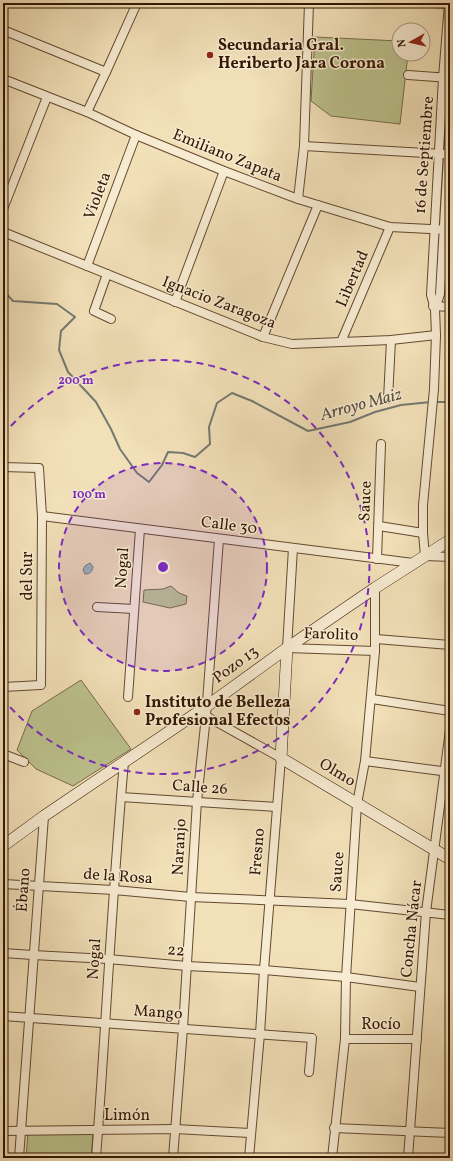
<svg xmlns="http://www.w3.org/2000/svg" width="453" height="1161" viewBox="0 0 453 1161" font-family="Vollkorn,serif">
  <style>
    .green { fill: #bcc28e; stroke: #786c48 }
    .water { fill: #9fbbb9; stroke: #747970 }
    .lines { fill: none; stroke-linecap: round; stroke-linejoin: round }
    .stream { stroke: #747970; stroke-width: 2 }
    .minor-casing { stroke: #644930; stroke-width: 10 }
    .secondary-casing { stroke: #341702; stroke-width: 12 }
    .minor { stroke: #f7ebd1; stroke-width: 8 }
    .secondary { stroke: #f7ebd1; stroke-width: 11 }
    .ring { fill: none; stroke: #7b2cbf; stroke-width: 2; stroke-dasharray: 7 5 }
    .poi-dot { fill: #8f2418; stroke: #f7ebd1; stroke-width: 1.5 }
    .labels { text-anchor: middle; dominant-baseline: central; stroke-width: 3; stroke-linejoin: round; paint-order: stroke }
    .poi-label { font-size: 16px; font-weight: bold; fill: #341702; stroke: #f7ebd1; text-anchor: start }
    .street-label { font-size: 16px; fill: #341702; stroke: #f7ebd1 }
    .water-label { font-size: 17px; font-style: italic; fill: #595042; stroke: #f7ebd1 }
    .centre { fill: #7b2cbf; stroke: #f7ebd1; stroke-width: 2 }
    .ring-label { font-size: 12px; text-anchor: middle; font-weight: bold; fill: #7b2cbf; stroke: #f7ebd1; stroke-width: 3; stroke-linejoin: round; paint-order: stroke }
  </style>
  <rect width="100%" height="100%" fill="#f2e0b8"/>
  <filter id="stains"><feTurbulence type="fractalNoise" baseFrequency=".005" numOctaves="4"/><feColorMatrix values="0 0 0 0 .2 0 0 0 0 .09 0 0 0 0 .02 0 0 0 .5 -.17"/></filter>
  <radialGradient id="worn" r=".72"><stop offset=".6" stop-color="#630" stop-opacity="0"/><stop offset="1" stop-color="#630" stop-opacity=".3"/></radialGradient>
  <g class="green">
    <path d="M315 37 399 41V54H408L400 124 331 116 311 101Z"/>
    <path d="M171 586 179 593 187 596 186 604 170 608 143 602 144 590 163 589Z"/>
    <path d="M81 680 131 749 73 786 36 769 17 750 32 711Z"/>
    <path d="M28 1132 93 1134 91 1158H26Z"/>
  </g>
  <path class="water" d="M90 563 93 567C92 572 90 574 85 574L83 570 85 566Z"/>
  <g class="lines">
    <g class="stream">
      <path d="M3 290 13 301 57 304 75 317 61 331 59 350 68 372 96 402 111 429 120 449 137 473 149 482 162 465 168 452 183 453 195 457 210 444 209 427 217 403 232 393 252 401 308 431 350 422 375 412 401 405 431 402"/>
      <path d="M435 402H450"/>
    </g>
    <defs>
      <g id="minor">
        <path d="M432 3 450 4"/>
        <path d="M449 3 443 78 431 295 435 309 436 335 434 389 423 505V533L425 556 450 557"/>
        <path d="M3 30 106 72"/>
        <path d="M408 75 450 78"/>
        <path d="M3 79 87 112 136 135 224 171 298 199 390 227 450 230"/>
        <path d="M87 112 106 72 137 3"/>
        <path d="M304 146 443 154"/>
        <path d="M298 199 304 146 309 3"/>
        <path d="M3 209 47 97"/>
        <path d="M3 232 263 337 292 344 391 340 436 335"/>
        <path d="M87 266 136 135"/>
        <path d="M107 274 94 311 111 319"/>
        <path d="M175 302 224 171"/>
        <path d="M433 306 450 307"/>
        <path d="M435 309 440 294 450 123"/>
        <path d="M263 337 318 205"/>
        <path d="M341 342 390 227"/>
        <path d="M388 399 391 340"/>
        <path d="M3 467 39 468 42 516 41 685 3 687"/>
        <path d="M42 516 413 563"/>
        <path d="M379 526 423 533"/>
        <path d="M293 548 287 648 375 651"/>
        <path d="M377 559 381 444"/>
        <path d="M97 607 134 609"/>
        <path d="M376 639 450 645"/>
        <path d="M128 697 140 529"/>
        <path d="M372 699 450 711"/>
        <path d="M206 716 281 758 264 970 260 1034 249 1158"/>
        <path d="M3 754 24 762"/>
        <path d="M365 761 449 772"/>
        <path d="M121 797 277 807"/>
        <path d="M3 884 114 890 191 897 350 904 450 915"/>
        <path d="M3 953 33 955 108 959 187 966 264 970 346 977 420 987"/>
        <path d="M3 1016 312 1038 309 1072"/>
        <path d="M345 1039H417"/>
        <path d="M334 1128 450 1133"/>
        <path d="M3 1131 175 1129 250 1133"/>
        <path d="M19 1158 44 816"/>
        <path d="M96 1158C106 1026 112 894 124 762"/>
        <path d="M173 1158 183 1028 197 801 206 716 219 539"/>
        <path d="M332 1158 345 1039 346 977 357 804 365 761 375 651V588"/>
        <path d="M408 1158 426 912 450 730"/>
      </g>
      <g id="secondary">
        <path d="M287 648 281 758 450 859"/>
        <path d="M3 846 44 816 207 706 287 648 375 588 450 540"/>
      </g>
    </defs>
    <use href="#minor" class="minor-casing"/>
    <use href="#secondary" class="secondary-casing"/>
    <use href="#minor" class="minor"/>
    <use href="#secondary" class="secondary"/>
  </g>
  <circle cx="163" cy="567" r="104" fill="#7b2cbf" fill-opacity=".12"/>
  <g class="ring">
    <circle cx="163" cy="567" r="104"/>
    <path d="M3 435A207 207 0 1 1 3 699"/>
  </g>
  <g class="poi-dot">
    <circle cx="210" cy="55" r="4"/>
    <circle cx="137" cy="712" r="4"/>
  </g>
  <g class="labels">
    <g class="poi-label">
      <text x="218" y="46">Secundaria Gral.<tspan x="218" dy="18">Heriberto Jara Corona</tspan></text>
      <text x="145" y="703">Instituto de Belleza<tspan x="145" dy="18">Profesional Efectos</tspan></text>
    </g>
    <g class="street-label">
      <text transform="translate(425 155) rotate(-86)">16 de Septiembre</text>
      <text transform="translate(227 156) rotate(22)">Emiliano Zapata</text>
      <text transform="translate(98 196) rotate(-69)">Violeta</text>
      <text transform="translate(353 279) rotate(-67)">Libertad</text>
      <text transform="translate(219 303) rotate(21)">Ignacio Zaragoza</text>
      <text transform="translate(366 501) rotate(-88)">Sauce</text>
      <text transform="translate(229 526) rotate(7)">Calle 30</text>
      <text transform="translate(123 568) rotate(-86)">Nogal</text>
      <text transform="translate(28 576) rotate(-90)">del Sur</text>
      <text transform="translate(331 635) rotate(2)">Farolito</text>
      <text transform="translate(236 665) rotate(-36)">Pozo 13</text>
      <text transform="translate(337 773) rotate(31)">Olmo</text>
      <text transform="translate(200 788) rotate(4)">Calle 26</text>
      <text transform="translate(180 847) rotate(-87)">Naranjo</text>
      <text transform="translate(258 852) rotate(-85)">Fresno</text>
      <text transform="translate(338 872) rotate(-86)">Sauce</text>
      <text transform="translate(118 877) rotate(4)">de la Rosa</text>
      <text transform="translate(24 890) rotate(-86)">Ébano</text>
      <text transform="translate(412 929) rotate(-84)">Concha Nácar</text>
      <text transform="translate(176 951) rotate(5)">22</text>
      <text transform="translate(95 959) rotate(-86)">Nogal</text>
      <text transform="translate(158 1013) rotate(4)">Mango</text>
      <text x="381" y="1025">Rocío</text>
      <text x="127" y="1116">Limón</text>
    </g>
    <g class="water-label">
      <text transform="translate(361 405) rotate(-15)">Arroyo Maiz</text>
    </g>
  </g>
  <circle cx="163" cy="567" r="6" class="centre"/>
  <g class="ring-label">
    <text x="76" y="384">200 m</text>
    <text x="89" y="498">100 m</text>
  </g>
  <rect width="453" height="1161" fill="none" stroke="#f2e0b8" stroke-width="16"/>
  <rect x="4" y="4" width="445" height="1153" fill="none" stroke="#341702" stroke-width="2"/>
  <rect x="8" y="8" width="437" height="1145" fill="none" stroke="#341702"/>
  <g transform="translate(411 42) rotate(262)"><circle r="19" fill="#f7ebd1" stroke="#a9967e"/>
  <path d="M0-3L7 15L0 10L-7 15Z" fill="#8f2418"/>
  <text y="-6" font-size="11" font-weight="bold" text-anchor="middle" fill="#341702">N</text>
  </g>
  <rect width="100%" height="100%" filter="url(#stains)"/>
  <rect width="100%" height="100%" fill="url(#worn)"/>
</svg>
